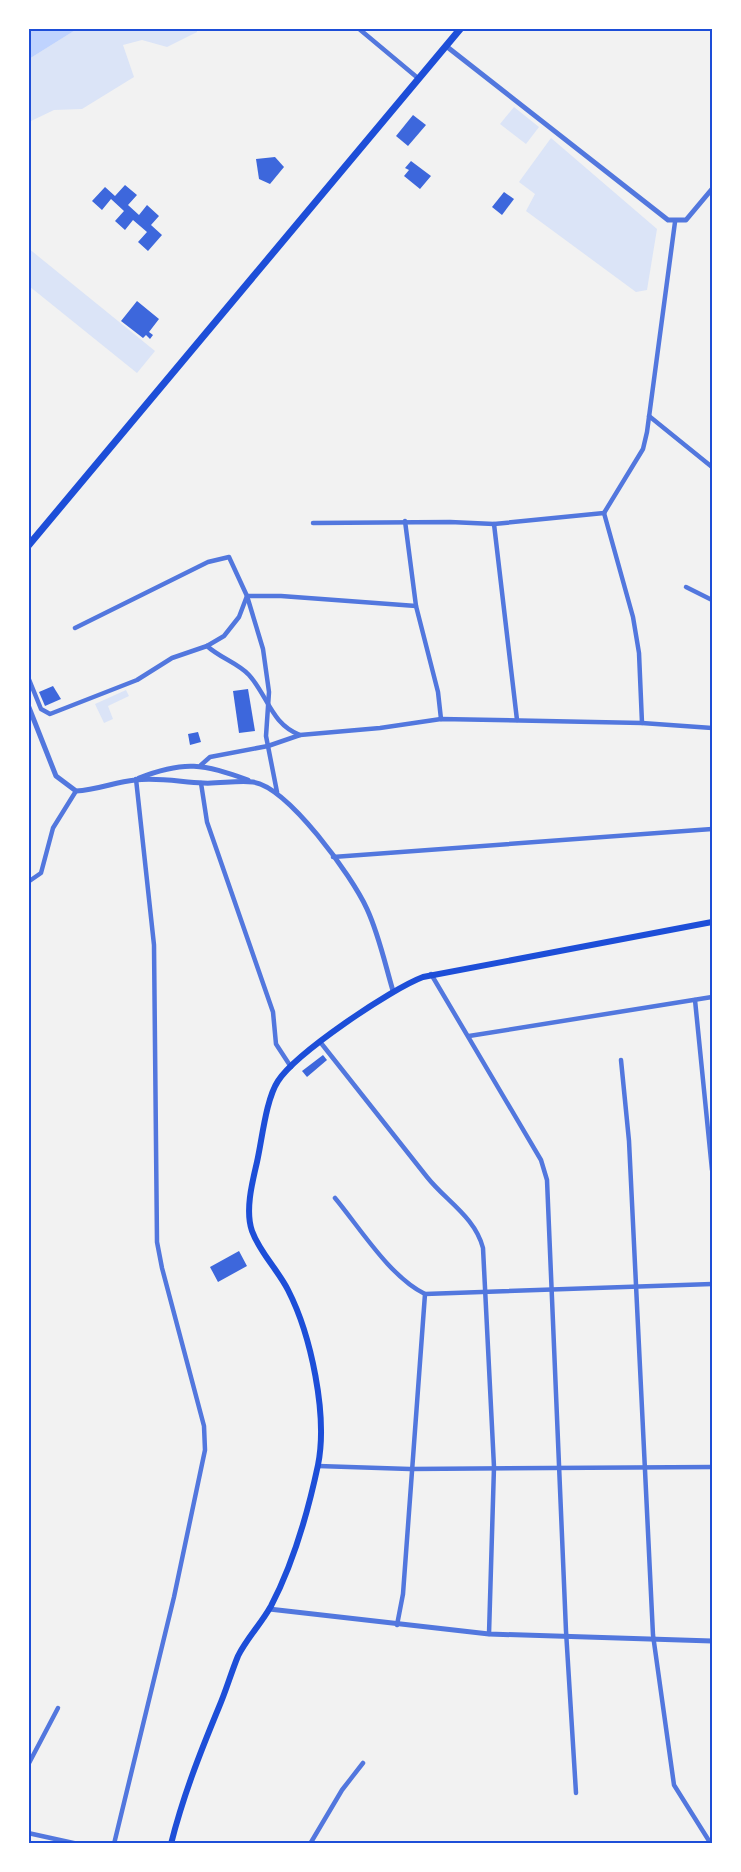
<svg xmlns="http://www.w3.org/2000/svg" width="741" height="1872" viewBox="0 0 741 1872" font-family="'Fira Sans Condensed',sans-serif">
  <style>
    .green { fill: #dbe4f7 }
    .water { fill: #bfd3fe }
    .building { fill: #3d67dc }
    .lines { fill: none; stroke-linecap: round; stroke-linejoin: round }
    .minor { stroke: #5277de; stroke-width: 4.5 }
    .tertiary { stroke: #5277de; stroke-width: 5 }
    .secondary { stroke: #1d4ed8; stroke-width: 6 }
    .primary { stroke: #1d4ed8; stroke-width: 7 }
    .neatline { fill: none; stroke: #1d4ed8; stroke-width: 2 }
  </style>
  <rect width="100%" height="100%" fill="#f2f2f2"/>
  <g class="green">
    <path d="M77 29H197V32L167 47 142 40 123 45 134 77 82 109 54 110 29 122V59Z"/>
    <path d="M514 107 539 127 526 144 500 124Z"/>
    <path d="M551 138 657 229 647 290 636 292 526 211 535 194 519 182Z"/>
    <path d="M28 248 155 351 137 373 29 286Z"/>
    <path d="M126 690 129 696 108 706 113 719 104 723 95 704Z"/>
  </g>
  <path class="water" d="M29 28H77V29L29 59Z"/>
  <g class="building">
    <path d="M413 115 426 125 408 146 396 136Z"/>
    <path d="M275 157 284 167 270 184 259 179 256 159Z"/>
    <path d="M411 161 431 176 420 189 404 176 409 170 405 168Z"/>
    <path d="M125 185 137 195 128 205 139 215 147 205 159 216 151 225 162 235 148 251 138 242 147 232 133 220 125 230 115 221 124 211 111 199 102 210 92 201 105 187 115 196Z"/>
    <path d="M504 192 514 199 502 215 492 207Z"/>
    <path d="M137 301 159 319 149 332 153 335 150 339 146 335 143 338 121 321Z"/>
    <path d="M53 686 61 699 45 706 39 692Z"/>
    <path d="M248 689 255 731 239 733 233 691Z"/>
    <path d="M198 732 201 742 190 745 188 734Z"/>
    <path d="M323 1055 327 1060 307 1077 302 1071Z"/>
    <path d="M239 1251 247 1266 218 1282 210 1267Z"/>
  </g>
  <g class="lines">
    <g class="minor">
      <path d="M358 28 419 79"/>
      <path d="M649 416 712 467"/>
      <path d="M604 513 643 449 647 432 675 222"/>
      <path d="M604 513 633 617 639 653 642 723"/>
      <path d="M405 521 416 606 438 692 441 719"/>
      <path d="M313 523 450 522 494 524 604 513"/>
      <path d="M494 524 517 720"/>
      <path d="M686 587 712 600"/>
      <path d="M75 628 208 562 229 557 247 596 263 649 269 692 266 736 277 792"/>
      <path d="M207 646C220 658 238 663 249 675 268 696 271 724 300 735"/>
      <path d="M28 677 41 709 50 714 137 680 172 658 207 646 224 636 239 617 247 596H281L416 606"/>
      <path d="M201 765 210 757 268 746 300 735 380 728 441 719 642 723 712 728"/>
      <path d="M201 783 207 822 273 1012 276 1044 291 1067"/>
      <path d="M333 857 712 829"/>
      <path d="M28 882 41 873 53 828 76 791"/>
      <path d="M431 974 541 1160 547 1180 566 1631 576 1793"/>
      <path d="M695 1000 712 1170"/>
      <path d="M469 1036 712 997"/>
      <path d="M321 1043C356 1087 391 1132 427 1177 446 1201 475 1217 483 1248L494 1467 489 1634"/>
      <path d="M621 1060 629 1141 653 1635 674 1785 711 1844"/>
      <path d="M335 1198C360 1228 390 1277 425 1294L403 1594 397 1625"/>
      <path d="M425 1294 712 1284"/>
      <path d="M318 1466 410 1469 712 1467"/>
      <path d="M28 1765 58 1708"/>
      <path d="M28 1833 78 1844"/>
      <path d="M114 1844 174 1597 205 1450 204 1426 162 1268 157 1242 154 945 136 779"/>
      <path d="M310 1844 342 1790 363 1763"/>
    </g>
    <g class="tertiary">
      <path d="M446 46 668 220H686L712 189"/>
      <path d="M28 705 56 776 76 791C97 790 115 782 135 780 157 777 181 782 203 783 219 784 237 780 253 782 288 787 352 876 367 909 379 935 385 964 393 991"/>
      <path d="M139 778C185 760 203 764 248 780"/>
      <path d="M269 1609 489 1634 712 1641"/>
    </g>
    <path class="secondary" d="M171 1844C183 1796 200 1753 219 1707 226 1691 231 1673 238 1656 247 1638 261 1624 271 1606 293 1564 308 1512 318 1465 328 1415 311 1335 288 1290 278 1270 260 1253 252 1231 245 1211 252 1183 257 1162 262 1140 266 1099 278 1081 296 1053 391 989 423 977L712 922"/>
    <path class="primary" d="M28 546 461 28"/>
  </g>
  <rect width="741" height="1872" fill="none" stroke="#ffffff" stroke-width="60"/>
  <rect x="30" y="30" width="681" height="1812" class="neatline"/>
</svg>
